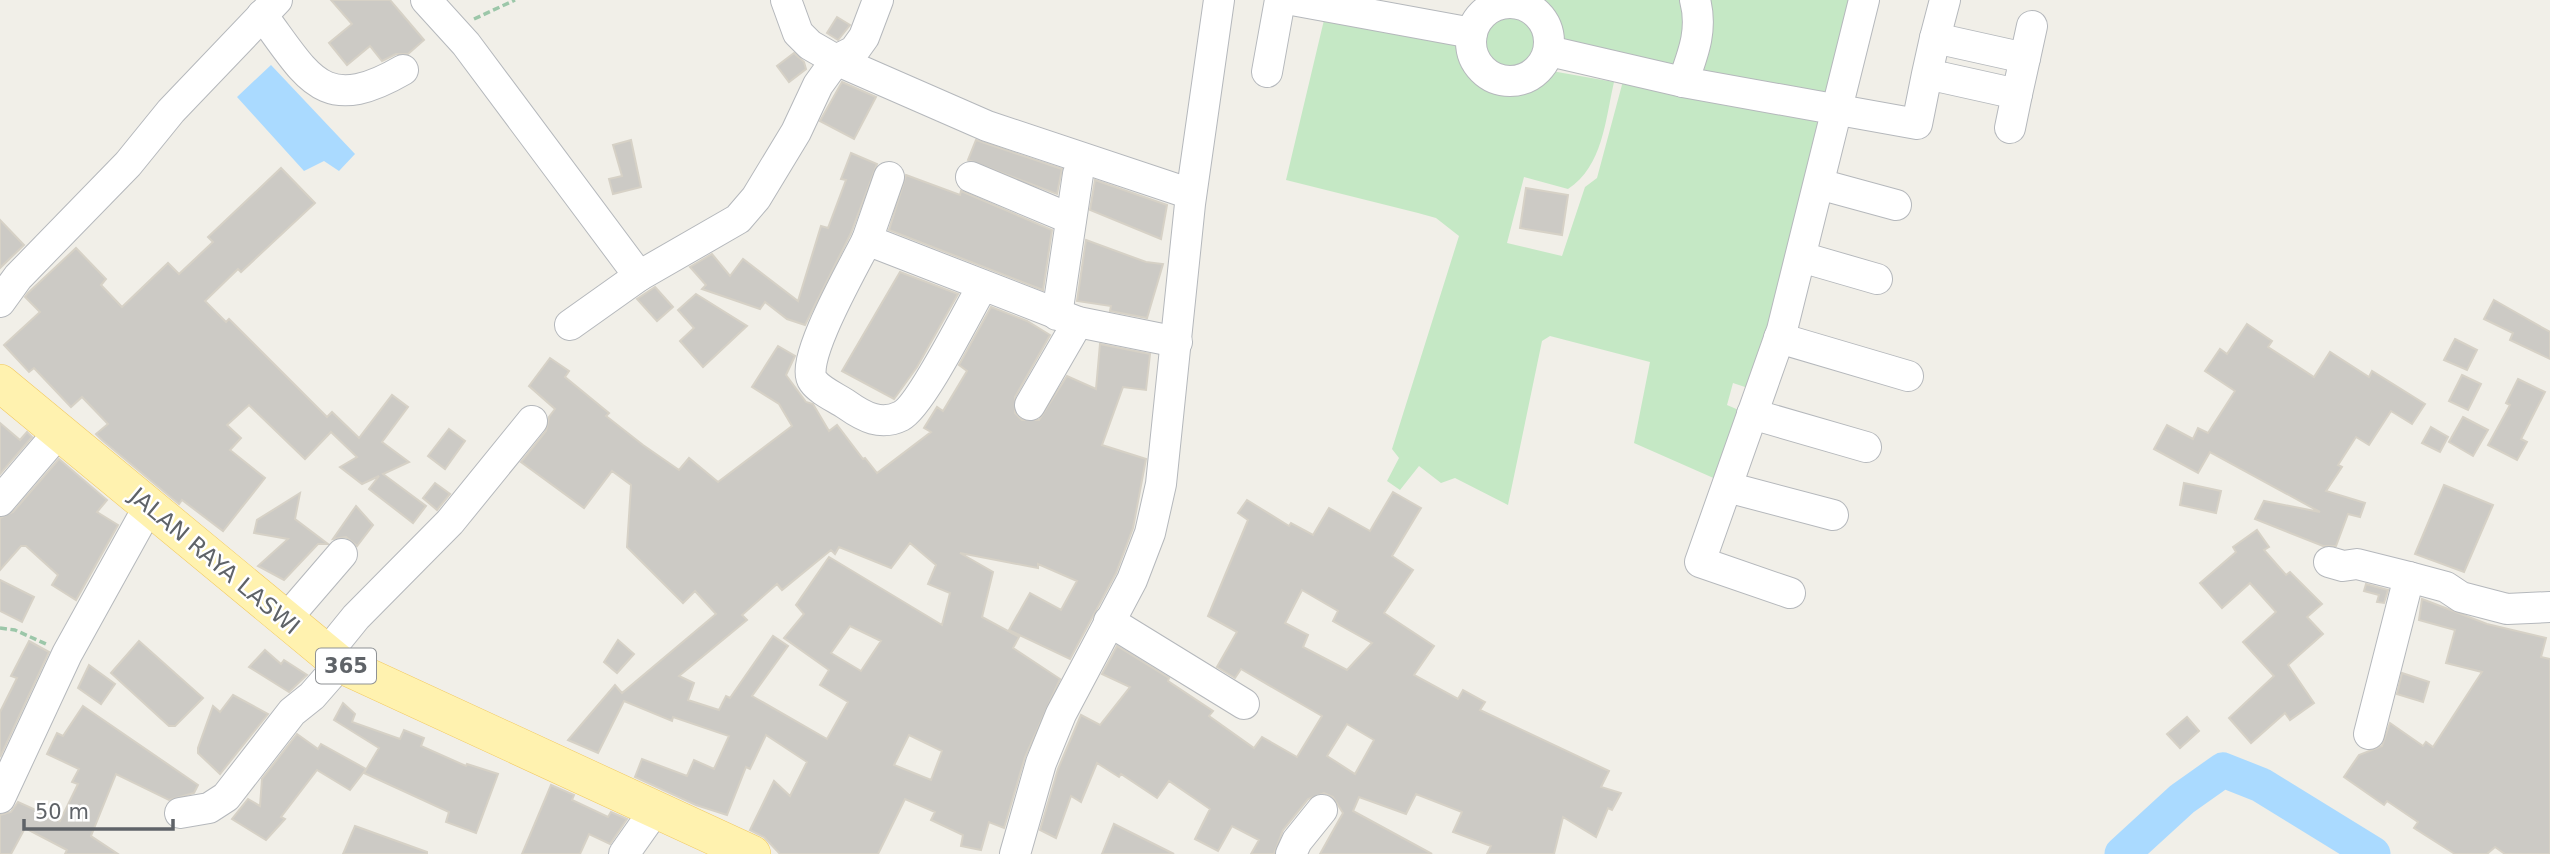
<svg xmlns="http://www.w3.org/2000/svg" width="2550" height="854" viewBox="0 0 2550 854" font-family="'DejaVu Sans',sans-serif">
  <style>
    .green { fill: #c5e8c5 }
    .water { fill: #aadaff }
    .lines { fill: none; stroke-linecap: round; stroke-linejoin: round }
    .river { stroke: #aadaff; stroke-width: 35 }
    .building { fill: #cccac5; stroke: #d6d1c6; stroke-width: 2; fill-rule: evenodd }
    .minor-casing { stroke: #b5b8bc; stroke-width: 32 }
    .major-casing { stroke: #f2c960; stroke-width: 38 }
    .path { stroke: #9cc7a9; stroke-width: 3.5; stroke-dasharray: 7 3.5; stroke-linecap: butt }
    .minor { stroke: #fff; stroke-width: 30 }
    .major { stroke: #fff2af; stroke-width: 37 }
    .labels { text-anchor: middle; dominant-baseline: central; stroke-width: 5; stroke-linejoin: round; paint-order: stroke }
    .shield { fill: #fff; stroke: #8f9295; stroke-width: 2 }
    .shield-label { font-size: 21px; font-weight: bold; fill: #5f6368 }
    .street-label { font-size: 23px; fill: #5f6368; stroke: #fff }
  </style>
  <rect width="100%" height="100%" fill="#f1efe8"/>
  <g class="green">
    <path d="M1532 0H1685L1687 18 1674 70 1561 44 1554 20Z"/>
    <path d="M1700 0H1855L1829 100 1699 78Z"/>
    <circle cx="1511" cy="43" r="25"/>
    <path d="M1324 20 1469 47C1472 72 1480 78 1501 90L1537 81 1546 70 1614 82C1605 121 1603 166 1568 189L1524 177 1507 243 1562 256 1585 187 1597 178 1623 81 1825 113 1800 222 1751 389 1733 383 1727 405 1741 411 1718 480 1634 443 1650 362 1550 336 1542 341 1508 505 1455 478 1441 483 1419 466 1400 490 1387 481 1399 458 1392 449 1459 236 1436 218 1418 213 1286 180Z"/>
  </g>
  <path class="water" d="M271 65 355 154 339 171 324 161 304 171 237 97Z"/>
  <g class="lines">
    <path class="river" d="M2122 854 2182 799 2223 770 2261 785 2373 854"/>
  </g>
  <g class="building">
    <path d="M331 0H390L424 40 408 54H396L382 61 370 46 347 65 329 43 352 24Z"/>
    <path d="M837 17 850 25 838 40 827 33Z"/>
    <path d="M794 53 804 62 806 69 789 82 777 66Z"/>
    <path d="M842 82 876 97 854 139 820 121Z"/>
    <path d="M631 140 641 187 613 194 609 179 622 176 613 145Z"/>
    <path d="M976 140 1062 169 1057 194 968 160Z"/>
    <path d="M851 153 877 164 851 233 805 325 787 319 765 302 760 309 702 289 706 285 690 267 712 254 730 276 743 259 798 301 821 226 828 228 846 180 841 179Z"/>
    <path d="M281 168 315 203 241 272 238 269 205 301 226 322 229 319 327 417 332 412 359 438 392 395 408 407 382 442 409 462 383 474 426 506 413 523 369 489 379 476 362 484 340 467 357 457 331 432 305 459 249 405 227 425 241 438 230 450 265 478 223 531 182 500 179 504 102 440 96 434 108 424 82 397 71 407 34 368 29 372 4 345 40 312 25 297 28 293 76 248 106 279 101 285 122 307 168 263 179 274 213 242 208 237Z"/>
    <path d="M906 175 960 195 961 191 1052 230 1043 290 889 230Z"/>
    <path d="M1095 180 1167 205 1161 239 1090 210Z"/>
    <path d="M1526 188 1568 195 1562 235 1520 228Z"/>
    <path d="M0 220 24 245 0 268Z"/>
    <path d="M1086 240 1146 262 1163 264 1147 318 1110 311 1111 306 1077 301Z"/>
    <path d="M900 272 958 294 917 367 894 399 842 371Z"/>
    <path d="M655 287 673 307 657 321 637 299Z"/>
    <path d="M696 294 747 326 703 367 680 341 694 328 678 310Z"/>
    <path d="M2494 300 2550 332V359L2510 340 2513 333 2484 319Z"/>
    <path d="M991 307 1027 321 1050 335 1015 397V413L1022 420H1039L1067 376 1096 389 1100 344 1150 354 1146 390 1123 387 1102 445 1146 459 1133 528 1116 573 1070 659 1009 630 1030 593 1061 610 1077 581 1038 564V568L960 553 993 572 982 617 1019 637 1013 648 1060 679 1025 757 1004 828 989 822 981 850 961 846 963 835 931 820 935 812 905 799 878 854H780L764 837 750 830 774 781 790 796 807 762 766 735 750 769 746 767 727 815 696 805 635 777 642 759 687 776 694 760 714 769 729 736 673 717 672 721 624 701 598 753 568 740 615 685 622 693 716 614 695 591 683 603 627 547 631 485 612 471 584 508 521 462 546 431 549 417 555 409 529 386 550 358 569 371 565 377 609 413 606 416 643 445 679 470 689 458 718 482 792 426 779 404 752 387 778 346 795 356 786 375 806 402 813 404 829 431 837 425 863 459 865 458 877 473 931 432 924 428 937 407 943 411 967 371 959 365ZM910 543 936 565 928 584 950 593 942 625 829 557 796 605 804 614 784 638 829 670 820 685 848 702 827 739 752 696 788 646 773 636 730 698 726 696 719 710 688 700 694 683 679 676 747 620 742 615 777 584 782 590 831 550 835 554 839 547 891 568ZM850 626 881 641 861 671 831 653ZM909 735 942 751 931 780 894 765Z"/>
    <path d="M2247 324 2272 341 2268 347 2314 377 2330 352 2369 377 2372 371 2425 404 2412 424 2391 411 2369 445 2356 437 2338 465 2342 467 2326 491 2365 503 2360 517 2348 514 2336 546H2323L2255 519 2264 501 2320 512 2210 452 2198 473 2154 449 2167 425 2193 439 2198 428 2208 433 2235 391 2205 371 2220 349 2227 354Z"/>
    <path d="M2455 339 2477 350 2467 370 2444 360Z"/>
    <path d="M2462 375 2481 384 2468 410 2449 401Z"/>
    <path d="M2518 379 2545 392 2521 439 2527 442 2517 460 2488 445 2510 405 2506 403Z"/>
    <path d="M2463 417 2488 430 2473 456 2449 442Z"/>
    <path d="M0 423 20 440 27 432 32 437 0 474Z"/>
    <path d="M2431 427 2448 437 2440 452 2422 443Z"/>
    <path d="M449 429 465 441 445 469 428 456Z"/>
    <path d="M59 459 107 500 97 512 118 525 76 600 52 585 58 575 26 546H21L0 570V518L13 512Z"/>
    <path d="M435 483 450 494 437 510 423 498Z"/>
    <path d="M2184 483 2221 491 2216 513 2180 505Z"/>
    <path d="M2444 485 2493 505 2464 572 2415 554Z"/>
    <path d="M1393 492 1421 508 1392 556 1413 570 1384 613 1434 646 1414 675 1458 699 1463 690 1485 702 1480 710 1609 771 1601 787 1621 793 1612 810 1608 808 1596 837 1563 817 1554 854H1487L1491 846 1453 832 1462 812 1416 794 1406 814 1359 797 1353 811 1432 854H1320L1343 813 1333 797 1324 793 1308 799 1283 830 1274 854H1251L1259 840 1232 826 1218 851 1195 839 1210 809 1169 781 1157 798 1121 774 1119 777 1097 763 1081 802 1071 796 1056 838 1040 830 1058 769 1081 715 1100 725 1130 687 1102 674 1117 646 1169 678 1168 681 1213 711 1209 716 1254 748 1262 737 1297 757 1322 716 1241 669 1235 678 1217 667 1237 632 1208 616 1248 520 1238 513 1247 500 1289 526 1291 523 1313 535 1329 508 1370 531ZM1302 590 1338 611 1333 621 1372 643 1347 670 1303 647 1308 635 1285 623ZM1347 724 1374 740 1355 774 1327 756Z"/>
    <path d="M300 493 295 519 328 544H318L284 580 258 566 288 539 254 533 257 520Z"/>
    <path d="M356 506 373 525 357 546 346 537 333 539Z"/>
    <path d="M2257 530 2269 547 2264 550 2286 575 2290 572 2322 604 2307 617 2323 634 2288 665 2314 703 2290 720 2285 713 2251 743 2229 718 2274 676 2243 642 2276 612 2250 583 2222 608 2200 583 2236 552 2233 547Z"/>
    <path d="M0 580 34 597 22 622 0 611Z"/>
    <path d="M2366 584 2388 590 2384 603 2377 602 2379 595 2364 591Z"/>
    <path d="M2422 599 2487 624 2546 638 2541 657 2550 659V854H2505L2495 847 2487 854H2455L2414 828 2418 822 2387 801 2384 805 2344 777 2359 755 2382 746 2390 723 2423 746 2426 742 2433 747 2482 672 2446 663 2455 630 2419 620Z"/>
    <path d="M618 640 634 654 617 673 604 662Z"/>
    <path d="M29 641 49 652 0 757V712L17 678 11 676Z"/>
    <path d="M139 641 203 698 175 726H169L111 673Z"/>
    <path d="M265 650 281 664 284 660 307 675 289 692 249 667Z"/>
    <path d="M89 665 115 684 101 704 78 688Z"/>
    <path d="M2402 673 2429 682 2423 702 2397 694Z"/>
    <path d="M233 695 268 714 220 774 198 753V748L213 706 220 712Z"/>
    <path d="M343 703 355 714 352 722 400 739 404 730 424 738 421 746 466 766 467 764 498 774 476 833 446 822 449 812 364 773 379 748 334 720Z"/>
    <path d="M83 706 198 785 194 793 169 800 116 774 91 836 118 854H65L67 850 25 828 11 854H0V815L11 812 18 802 60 821 78 784 72 782 79 769 47 754 57 733 63 736Z"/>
    <path d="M2187 717 2199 731 2180 748 2167 734Z"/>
    <path d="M297 734 318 749 321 744 366 769 350 790 317 770 281 817 285 819 266 840 232 819 248 799 260 806 262 779Z"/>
    <path d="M551 785 574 795 572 800 608 817 611 812 627 819 610 844 589 834 580 854H522Z"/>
    <path d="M1114 824 1174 854H1102Z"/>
    <path d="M355 826 427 852V854H343Z"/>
  </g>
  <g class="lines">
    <defs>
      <g id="minor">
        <path d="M426 0 466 44 639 276 570 325"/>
        <path d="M786 0 798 33 810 45 836 60 987 126 1191 194"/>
        <path d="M1292 0 1472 33"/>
        <circle cx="1510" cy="42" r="39"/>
        <path d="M262 15C308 76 322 117 403 70"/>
        <path d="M1935 38 1945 0"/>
        <path d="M1549 51 1683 82 1917 124 1927 74 2017 94 2025 58 1935 38 1927 74"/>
        <path d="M2025 58 2032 26"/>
        <path d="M1267 72 1280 0"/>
        <path d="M1683 82C1693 54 1703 30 1695 0"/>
        <path d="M2010 128 2017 94"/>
        <path d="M971 177 1071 219"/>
        <path d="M1819 184 1896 205"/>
        <path d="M867 240 889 177"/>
        <path d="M1801 257 1877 279"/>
        <path d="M639 276 738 219 756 198 796 132 818 85 836 60 854 51 864 37 878 0"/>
        <path d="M983 285C969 309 921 406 901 416 881 426 864 417 847 405 837 398 820 391 813 381 798 362 856 263 867 240L1078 322 1177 342"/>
        <path d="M0 302 18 277 128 164 171 111 277 0"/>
        <path d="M1057 315 1078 174"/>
        <path d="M1779 338 1908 376"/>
        <path d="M1030 405 1078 322"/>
        <path d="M1752 414 1866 447"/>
        <path d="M1727 487 1833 515"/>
        <path d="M0 501 59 432"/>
        <path d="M2329 562 2343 566 2357 564 2409 577 2446 587 2461 597 2507 609 2550 607"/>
        <path d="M1790 593 1700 562 1782 330 1864 0"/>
        <path d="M286 619 342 554"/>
        <path d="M1109 621 1244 704"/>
        <path d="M326 654 356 617 450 522 532 421"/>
        <path d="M2369 734 2409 577"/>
        <path d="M0 798 67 654 149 506"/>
        <path d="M180 813 209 808 226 797 292 712 312 696 340 664"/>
        <path d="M624 854 655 810"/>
        <path d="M1015 854 1041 763 1061 714 1132 580 1150 533 1161 484 1190 204 1219 0"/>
        <path d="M1291 854 1297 841 1322 810"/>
      </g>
      <path id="major" d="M0 383 340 664 752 854"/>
    </defs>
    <use href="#minor" class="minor-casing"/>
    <use href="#major" class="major-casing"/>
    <g class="path">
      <path d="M474 19 515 0"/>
      <path d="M0 628 15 630 46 644"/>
    </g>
    <use href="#minor" class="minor"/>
    <use href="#major" class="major"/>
  </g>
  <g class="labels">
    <rect class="shield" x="316" y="648.5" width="60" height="35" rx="5"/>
    <g class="shield-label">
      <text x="346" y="666">365</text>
    </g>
    <g class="street-label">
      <text transform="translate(215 561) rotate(40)">JALAN RAYA LASWI</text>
    </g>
  </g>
  <path d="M24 819v10h149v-10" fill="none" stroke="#5f6368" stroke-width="3.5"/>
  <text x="35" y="819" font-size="21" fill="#5f6368" stroke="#ffffff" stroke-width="5" paint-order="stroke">50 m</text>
</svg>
